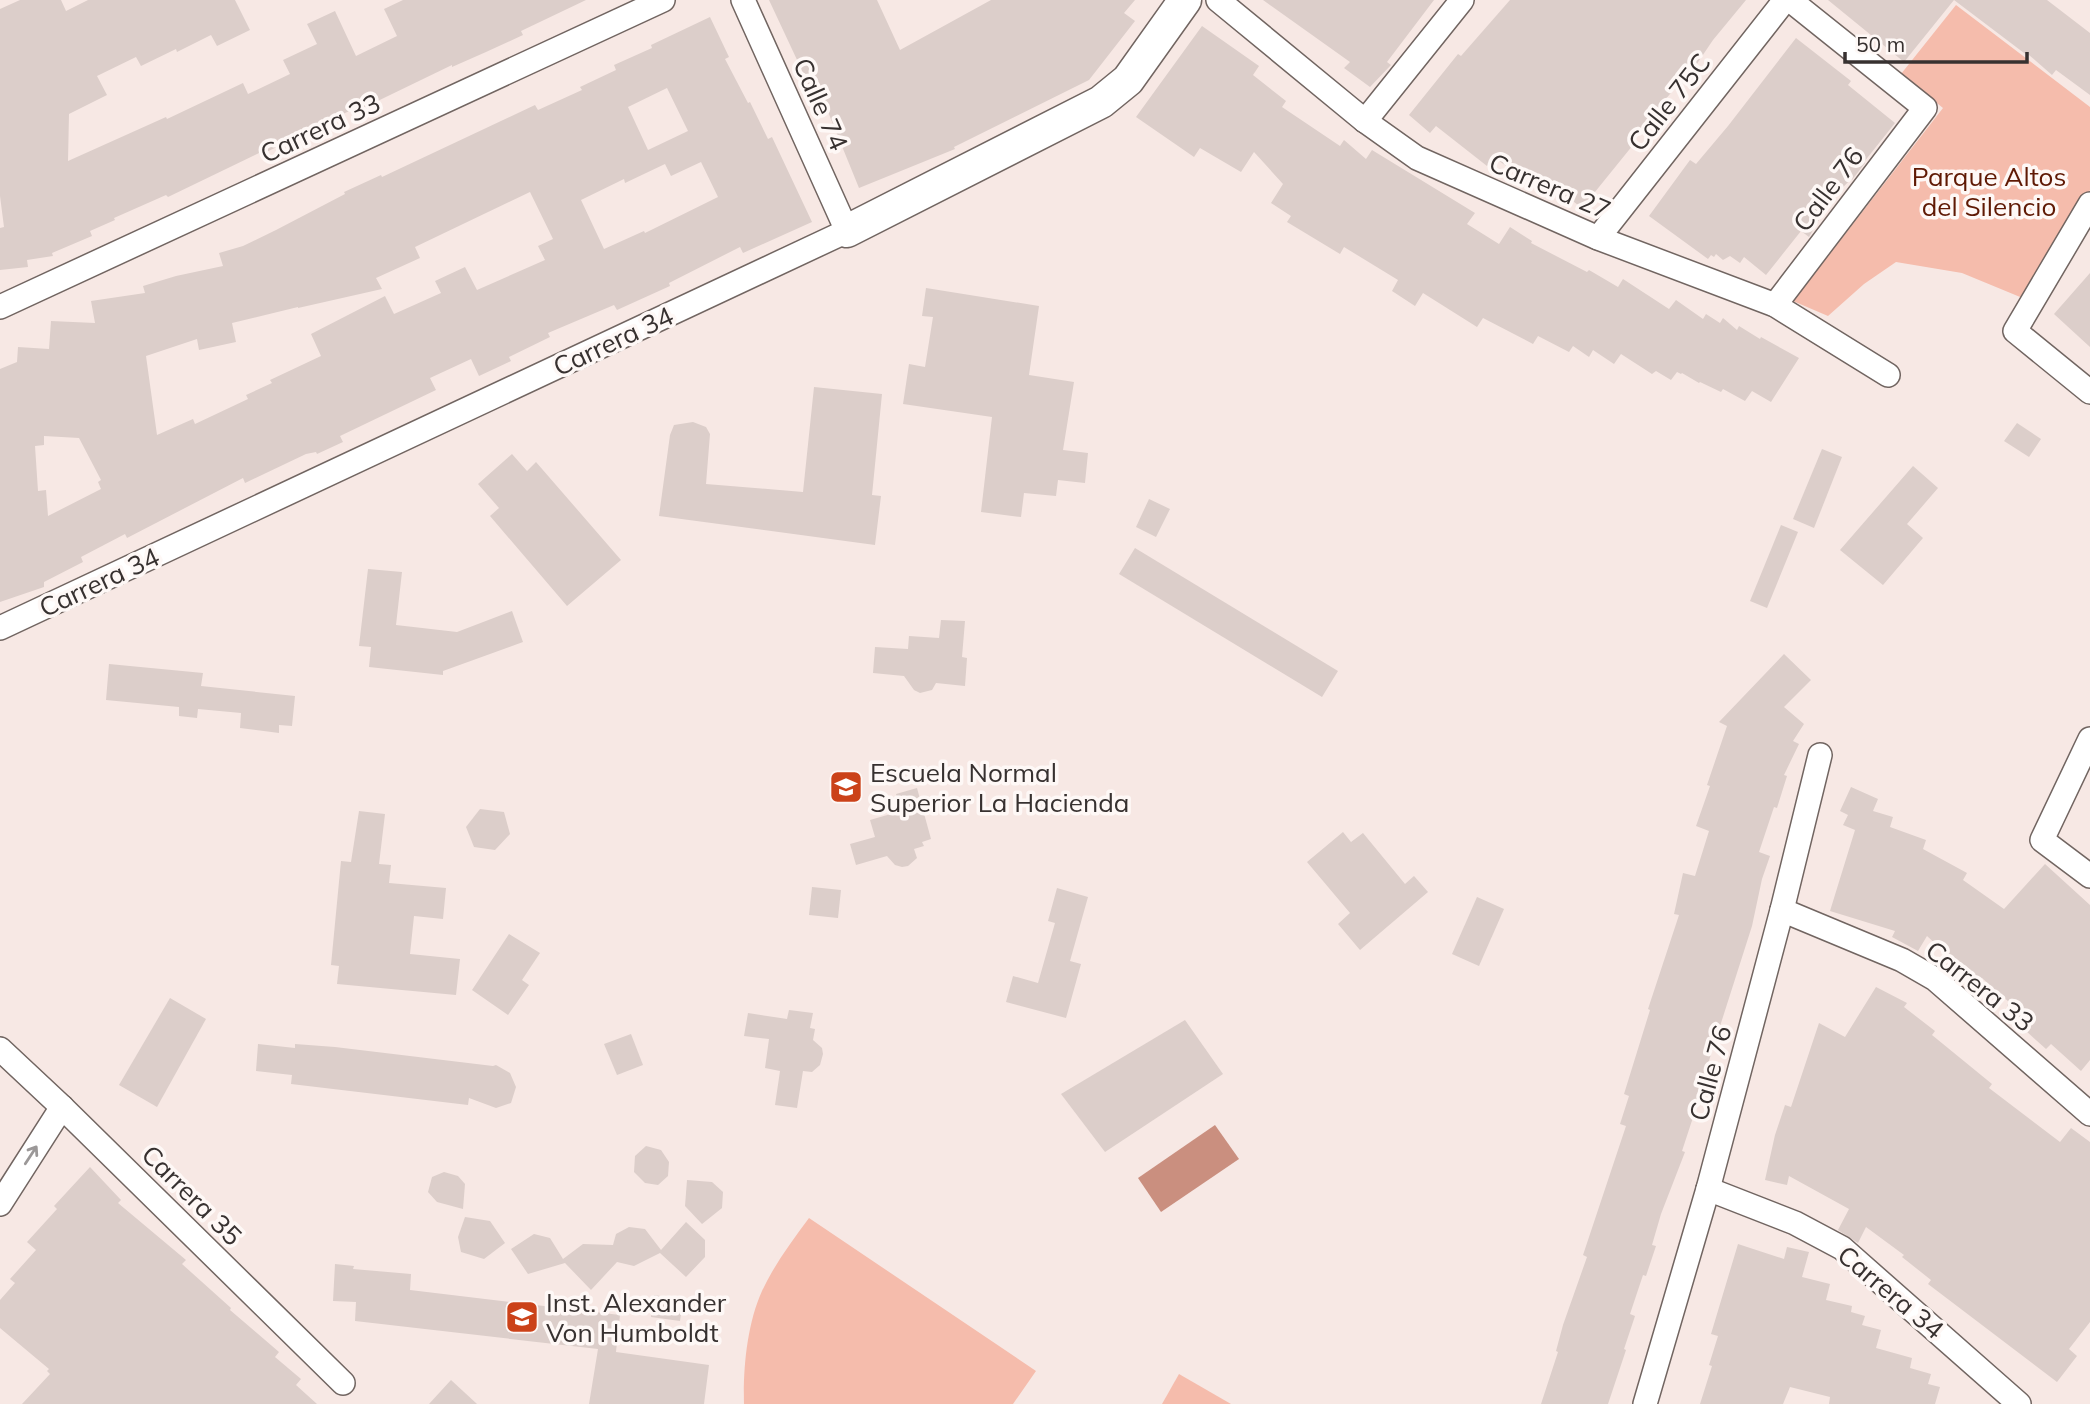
<svg xmlns="http://www.w3.org/2000/svg" width="2090" height="1404" viewBox="0 0 2090 1404" font-family="Mulish,sans-serif">
  <style>
    .green { fill: #f5bcac }
    .water { fill: #ca8f7f }
    .building { fill: #dcceca; fill-rule: evenodd }
    .lines { fill: none; stroke-linecap: round; stroke-linejoin: round }
    .street-casing { stroke: #716561; stroke-width: 26 }
    .secondary-casing { stroke: #716561; stroke-width: 35 }
    .street { stroke: #fff; stroke-width: 23 }
    .secondary { stroke: #fff; stroke-width: 32 }
    .oneway { stroke: #9b9898 }
    .labels { text-anchor: middle; dominant-baseline: central; stroke-width: 7; stroke-linejoin: round; paint-order: stroke }
    .street-label { font-size: 26px; fill: #373130; stroke: #fef8f6 }
    .park-label { font-size: 26px; fill: #5f1904; stroke: #fef8f6 }
    .poi-label { font-size: 26px; fill: #373130; stroke: #fef8f6; text-anchor: start }
  </style>
  <rect width="100%" height="100%" fill="#f7e8e4"/>
  <g class="green">
    <path d="M1956 5 2090 107V190L2025 299 1962 273 1896 262 1864 284 1828 316 1793 301 1943 108 1901 74Z"/>
    <path d="M809 1218 1036 1371 1013 1404H744C743 1369 747 1324 762 1291 774 1265 792 1241 809 1218Z"/>
    <path d="M1179 1374 1231 1404H1162Z"/>
  </g>
  <path class="water" d="M1215 1125 1239 1159 1161 1212 1138 1178Z"/>
  <g class="building">
    <path d="M20 0H61L66 11 88 0H235L250 30 217 46 211 35 177 52 176 49 141 66 136 57 97 76 107 95 69 114 68 161 166 117 167 119 243 83 248 94 290 74 283 60 317 44 307 24 335 11 356 56 397 36 384 9 403 0H586L521 31 523 35 486 52 452 67V65L357 111 356 108 310 129 311 131 279 146 260 155 259 153 168 197 166 195 114 218 115 220 90 231 92 236 52 253 53 256 27 260 28 267 0 270V228L4 227 0 196V9Z"/>
    <path d="M769 0H877L900 50 991 0H1135L1124 13 1135 21 1089 80 954 147 955 149 859 188 826 107 820 109Z"/>
    <path d="M1263 0H1434L1387 62 1391 65 1370 87 1344 68 1350 62Z"/>
    <path d="M1510 0H1746L1713 40 1688 77 1677 90 1675 88 1629 143 1633 145 1582 208 1549 183 1548 185 1529 170 1522 178 1494 157 1487 166 1436 126 1430 133 1409 115 1458 54 1461 56Z"/>
    <path d="M1828 0H2047L2090 33V95L2056 70 2052 75 2029 55 2028 56 1954 0 1904 62Z"/>
    <path d="M710 17 729 57 725 59 748 103 750 102 768 139 772 137 812 222 743 253 740 247 669 283 670 286 617 310 614 305 548 333 550 337 509 357 511 361 479 376 471 359 430 378 436 390 340 436 343 442 317 454 316 452 306 454 245 483 243 478 127 538 125 534 81 557 83 562 44 582V587L0 602V369L17 362 18 347 49 349 51 321 95 323 91 301 145 293 143 286 176 276 223 266 219 253 243 246 276 230 345 194 344 192 381 175 382 177 535 105 538 110 582 90 580 87 616 70 614 65 652 48 651 45ZM667 88 688 131 648 150 628 107ZM701 162 718 197 645 233 644 231 604 249 581 200 624 179 625 183 665 164 671 176ZM530 192 553 239 538 246 545 260 477 290 465 267 435 281 441 293 394 314 385 296 311 334 321 356 270 380 272 383 246 395 248 399 195 424 193 419 157 435 146 356 197 339 199 350 236 342 232 323 298 307V308L382 289 376 278 420 258 415 247ZM44 436 79 438 101 480 98 482 101 489 48 516 46 490 38 491 35 446 44 445Z"/>
    <path d="M1202 26 1259 66 1253 75 1286 101 1282 107 1340 146 1344 140 1366 159 1372 150 1475 213 1467 224 1499 244 1510 227 1532 241 1531 243 1587 272 1589 270 1618 287 1623 279 1669 309 1676 300 1703 319 1706 314 1720 323 1723 318 1737 330 1739 326 1760 339 1761 337 1799 358 1771 402 1752 391 1745 401 1723 389 1721 392 1700 382 1699 383 1682 373 1681 374 1677 372 1671 380 1656 371 1652 374 1621 354 1614 364 1593 350 1589 357 1573 346 1569 352 1538 336 1533 344 1483 318 1477 327 1423 293 1415 306 1392 291 1398 280 1344 247 1340 254 1287 222 1291 216 1271 203 1283 184 1254 152 1241 172 1200 148 1194 157 1136 117Z"/>
    <path d="M1796 38 1851 81 1848 85 1895 123 1864 162 1865 163 1852 180 1851 179 1816 215 1820 218 1809 237 1801 231 1766 275 1744 257 1740 263 1730 256 1723 260 1716 254 1714 257 1711 255 1708 259 1649 216 1690 160 1696 164 1728 126Z"/>
    <path d="M2090 273V347L2054 314Z"/>
    <path d="M926 288 1039 306 1029 375 1074 382 1063 450 1088 453 1085 483 1058 480 1056 496 1024 493 1021 517 981 512 992 417 903 404 909 364 925 367 933 317 922 316Z"/>
    <path d="M814 387 882 394 872 495 881 496 875 545 659 516 670 435 674 425 693 422 706 427 710 434 706 484 803 492Z"/>
    <path d="M2017 423 2041 439 2029 457 2004 441Z"/>
    <path d="M1822 449 1842 457 1814 528 1793 519Z"/>
    <path d="M512 454 527 471 536 462 621 560 567 606 490 516 499 508 478 484Z"/>
    <path d="M1913 466 1938 488 1907 524 1923 538 1883 585 1840 550Z"/>
    <path d="M1149 499 1170 509 1156 537 1136 527Z"/>
    <path d="M1781 525 1798 532 1767 608 1750 601Z"/>
    <path d="M1135 548 1338 671 1322 697 1119 574Z"/>
    <path d="M368 569 402 572 396 625 457 632 512 611 523 642 443 671V675L369 667 371 647 359 646Z"/>
    <path d="M941 620 965 621 962 657 967 658 965 686 936 683 932 690 920 693 914 690 904 676 873 673 875 647 908 649 909 636 939 638Z"/>
    <path d="M1784 654 1811 680 1784 707 1804 724 1793 741 1799 744 1784 775 1787 776 1777 808 1774 807 1759 852 1770 856 1762 879 1752 926 1699 1092 1701 1093 1682 1151 1685 1152 1661 1214 1652 1245 1656 1246 1646 1276 1643 1275 1630 1314 1635 1316 1624 1349 1626 1350 1608 1404H1541L1558 1352 1556 1351 1563 1325 1587 1257 1583 1255 1626 1126 1620 1124 1629 1096 1624 1094 1650 1010 1648 1009 1679 915 1674 914 1683 873 1695 876 1709 831 1696 826 1710 786 1707 785 1727 726 1719 722Z"/>
    <path d="M109 664 203 673 201 686 295 696 292 726 279 725V733L240 728 241 713 198 709 197 718 179 716V707L106 700Z"/>
    <path d="M1851 787 1878 799 1873 811 1893 817 1890 827 1926 840 1923 849 1967 873 1963 880 2004 909 2045 864 2090 905V1060L2081 1071 2051 1044 2046 1049 2026 1031 2030 1027 2007 1005 2009 1002 1982 978 1980 980 1956 959 1954 961 1927 936 1918 951 1892 937 1895 931 1830 911 1855 830 1843 825 1848 815 1840 811Z"/>
    <path d="M917 788 931 839 922 842 924 846 914 849 917 858 908 866 902 867 895 865 887 856 856 865 850 844 875 837 870 820 901 811 896 794Z"/>
    <path d="M480 809 504 812 510 834 495 850 474 847 466 827Z"/>
    <path d="M359 811 385 814 379 864 391 865 389 883 446 888 443 919 414 916 410 954 460 959 456 995 337 984 339 966 331 965 341 861 351 862Z"/>
    <path d="M1343 832 1351 842 1363 833 1405 884 1414 876 1428 892 1360 950 1338 924 1350 913 1307 862Z"/>
    <path d="M812 887 841 890 838 918 809 915Z"/>
    <path d="M1057 888 1088 897 1070 961 1081 964 1066 1018 1006 1002 1013 976 1038 983 1055 923 1048 921Z"/>
    <path d="M1477 897 1504 909 1479 966 1452 954Z"/>
    <path d="M509 934 540 953 522 980 529 985 508 1015 472 990Z"/>
    <path d="M1876 987 1907 1003 1904 1007 1935 1031 1932 1035 1992 1084 1989 1088 2060 1142 2071 1128 2090 1142V1322L2069 1349 2077 1356 2057 1382 1928 1284 1931 1280 1902 1257 1904 1255 1866 1227 1858 1243 1838 1230 1849 1209 1789 1176 1787 1185 1765 1180 1775 1135 1785 1105 1791 1107 1819 1023 1845 1037Z"/>
    <path d="M170 998 206 1019 157 1107 119 1085Z"/>
    <path d="M789 1010 813 1013 810 1028 815 1029 813 1040 822 1048 823 1054 820 1065 812 1072 803 1071 797 1108 775 1105 780 1071 765 1068 769 1039 744 1036 748 1013 787 1019Z"/>
    <path d="M1185 1020 1223 1074 1105 1152 1061 1094Z"/>
    <path d="M631 1034 643 1065 617 1075 604 1044Z"/>
    <path d="M258 1044 295 1048V1044L335 1047 493 1066 496 1065 510 1073 516 1087 511 1103 496 1108 469 1098 468 1105 291 1084 292 1075 256 1071Z"/>
    <path d="M646 1146 661 1150 669 1162 668 1176 658 1185 645 1183 634 1172 635 1156Z"/>
    <path d="M90 1167 121 1200 118 1203 186 1260 182 1264 231 1308 230 1310 279 1352 275 1357 301 1379 296 1385 317 1404H22L50 1374 47 1371 49 1369 0 1328V1300L15 1283 10 1279 36 1250 27 1242 57 1209 54 1206Z"/>
    <path d="M444 1172 458 1176 465 1184 463 1209 437 1202 428 1192 432 1177Z"/>
    <path d="M687 1180 712 1182 723 1192 722 1208 702 1224 685 1206Z"/>
    <path d="M465 1217 490 1221 505 1243 484 1259 461 1252 458 1237Z"/>
    <path d="M686 1222 705 1240V1257L686 1277 660 1253 634 1266 617 1262 591 1290 565 1263 528 1274 511 1249 534 1234 550 1238 563 1259 583 1244 613 1245 616 1234 629 1227 645 1229 661 1250Z"/>
    <path d="M1738 1244 1784 1259 1787 1247 1809 1252 1802 1277 1830 1284 1826 1300 1852 1306 1851 1312 1865 1316 1862 1325 1881 1330 1876 1348 1912 1358 1910 1368 1931 1374 1928 1384 1940 1387 1935 1404H1829L1830 1397 1790 1387 1783 1404H1700L1712 1366 1709 1365 1718 1336 1711 1334Z"/>
    <path d="M335 1264 354 1266 353 1269 411 1274 410 1290 620 1315 616 1352 709 1365 704 1404H589L598 1349 355 1321 356 1302 333 1301Z"/>
    <path d="M654 1295 683 1300 680 1321 651 1317Z"/>
    <path d="M451 1380 477 1404H429Z"/>
  </g>
  <g class="lines">
    <defs>
      <g id="street">
        <path d="M1218 0 1365 121 1417 158 1598 238 1775 305 1888 375"/>
        <path d="M1365 121 1462 0"/>
        <path d="M2090 204 2015 331 2090 392"/>
        <path d="M1598 238 1785 0"/>
        <path d="M1775 305 1925 108 1790 0"/>
        <path d="M0 307 663 0"/>
        <path d="M0 628 847 231 743 0"/>
        <path d="M2090 739 2042 840 2090 876"/>
        <path d="M1782 910 1902 960 1935 979 2090 1114"/>
        <path d="M0 1049 62 1107 343 1383"/>
        <path d="M1708 1189 1795 1223 1842 1248 2019 1404"/>
        <path d="M0 1204 62 1107"/>
        <path d="M1645 1404 1708 1189 1782 910 1820 755"/>
      </g>
      <path id="secondary" d="M847 231 1101 102 1128 80 1185 0"/>
    </defs>
    <use href="#street" class="street-casing"/>
    <use href="#secondary" class="secondary-casing"/>
    <use href="#street" class="street"/>
    <use href="#secondary" class="secondary"/>
  </g>
  <defs><path id="oneway-shaft" d="M-6 0H5M1.5-3L5.5 0L1.5 3" fill="none" stroke-width="1.6" stroke-linecap="round" stroke-linejoin="round" transform="scale(1.75)"/></defs>
  <use class="oneway" href="#oneway-shaft" transform="translate(31 1155) rotate(-57)"/>
  <defs>
    <symbol id="school-square" viewBox="-11 -11 22 22"><rect x="-9" y="-9" width="18" height="18" rx="4" fill="#cb4219" stroke="#fef8f6"/><path d="M0-5L7-2L0 1L-7-2ZM-4 1L0 2.5L4 1V4Q0 6-4 4Z" fill="#fff"/></symbol>
  </defs>
  <g fill-rule="evenodd">
    <use href="#school-square" x="827" y="768" width="38" height="38"/>
    <use href="#school-square" x="503" y="1298" width="38" height="38"/>
  </g>
  <g class="labels">
    <g class="street-label">
      <text transform="translate(1669 102) rotate(-52)">Calle 75C</text>
      <text transform="translate(821 104) rotate(66)">Calle 74</text>
      <text transform="translate(320 128) rotate(-25)">Carrera 33</text>
      <text transform="translate(1550 186) rotate(23)">Carrera 27</text>
      <text transform="translate(1828 189) rotate(-53)">Calle 76</text>
      <text transform="translate(613 341) rotate(-25)">Carrera 34</text>
      <text transform="translate(99 582) rotate(-25)">Carrera 34</text>
      <text transform="translate(1980 986) rotate(38)">Carrera 33</text>
      <text transform="translate(1710 1073) rotate(-75)">Calle 76</text>
      <text transform="translate(192 1195) rotate(45)">Carrera 35</text>
      <text transform="translate(1891 1292) rotate(40)">Carrera 34</text>
    </g>
    <g class="park-label">
      <text x="1989" y="176">Parque Altos<tspan x="1989" dy="30">del Silencio</tspan></text>
    </g>
    <g class="poi-label">
      <text x="870" y="772">Escuela Normal<tspan x="870" dy="30">Superior La Hacienda</tspan></text>
      <text x="546" y="1302">Inst. Alexander<tspan x="546" dy="30">Von Humboldt</tspan></text>
    </g>
  </g>
  <path d="M1845 52v10h182v-10" fill="none" stroke="#373130" stroke-width="3.5"/>
  <text x="1856" y="52" font-size="21" fill="#373130" stroke="#fef8f6" stroke-width="5" paint-order="stroke">50 m</text>
</svg>
